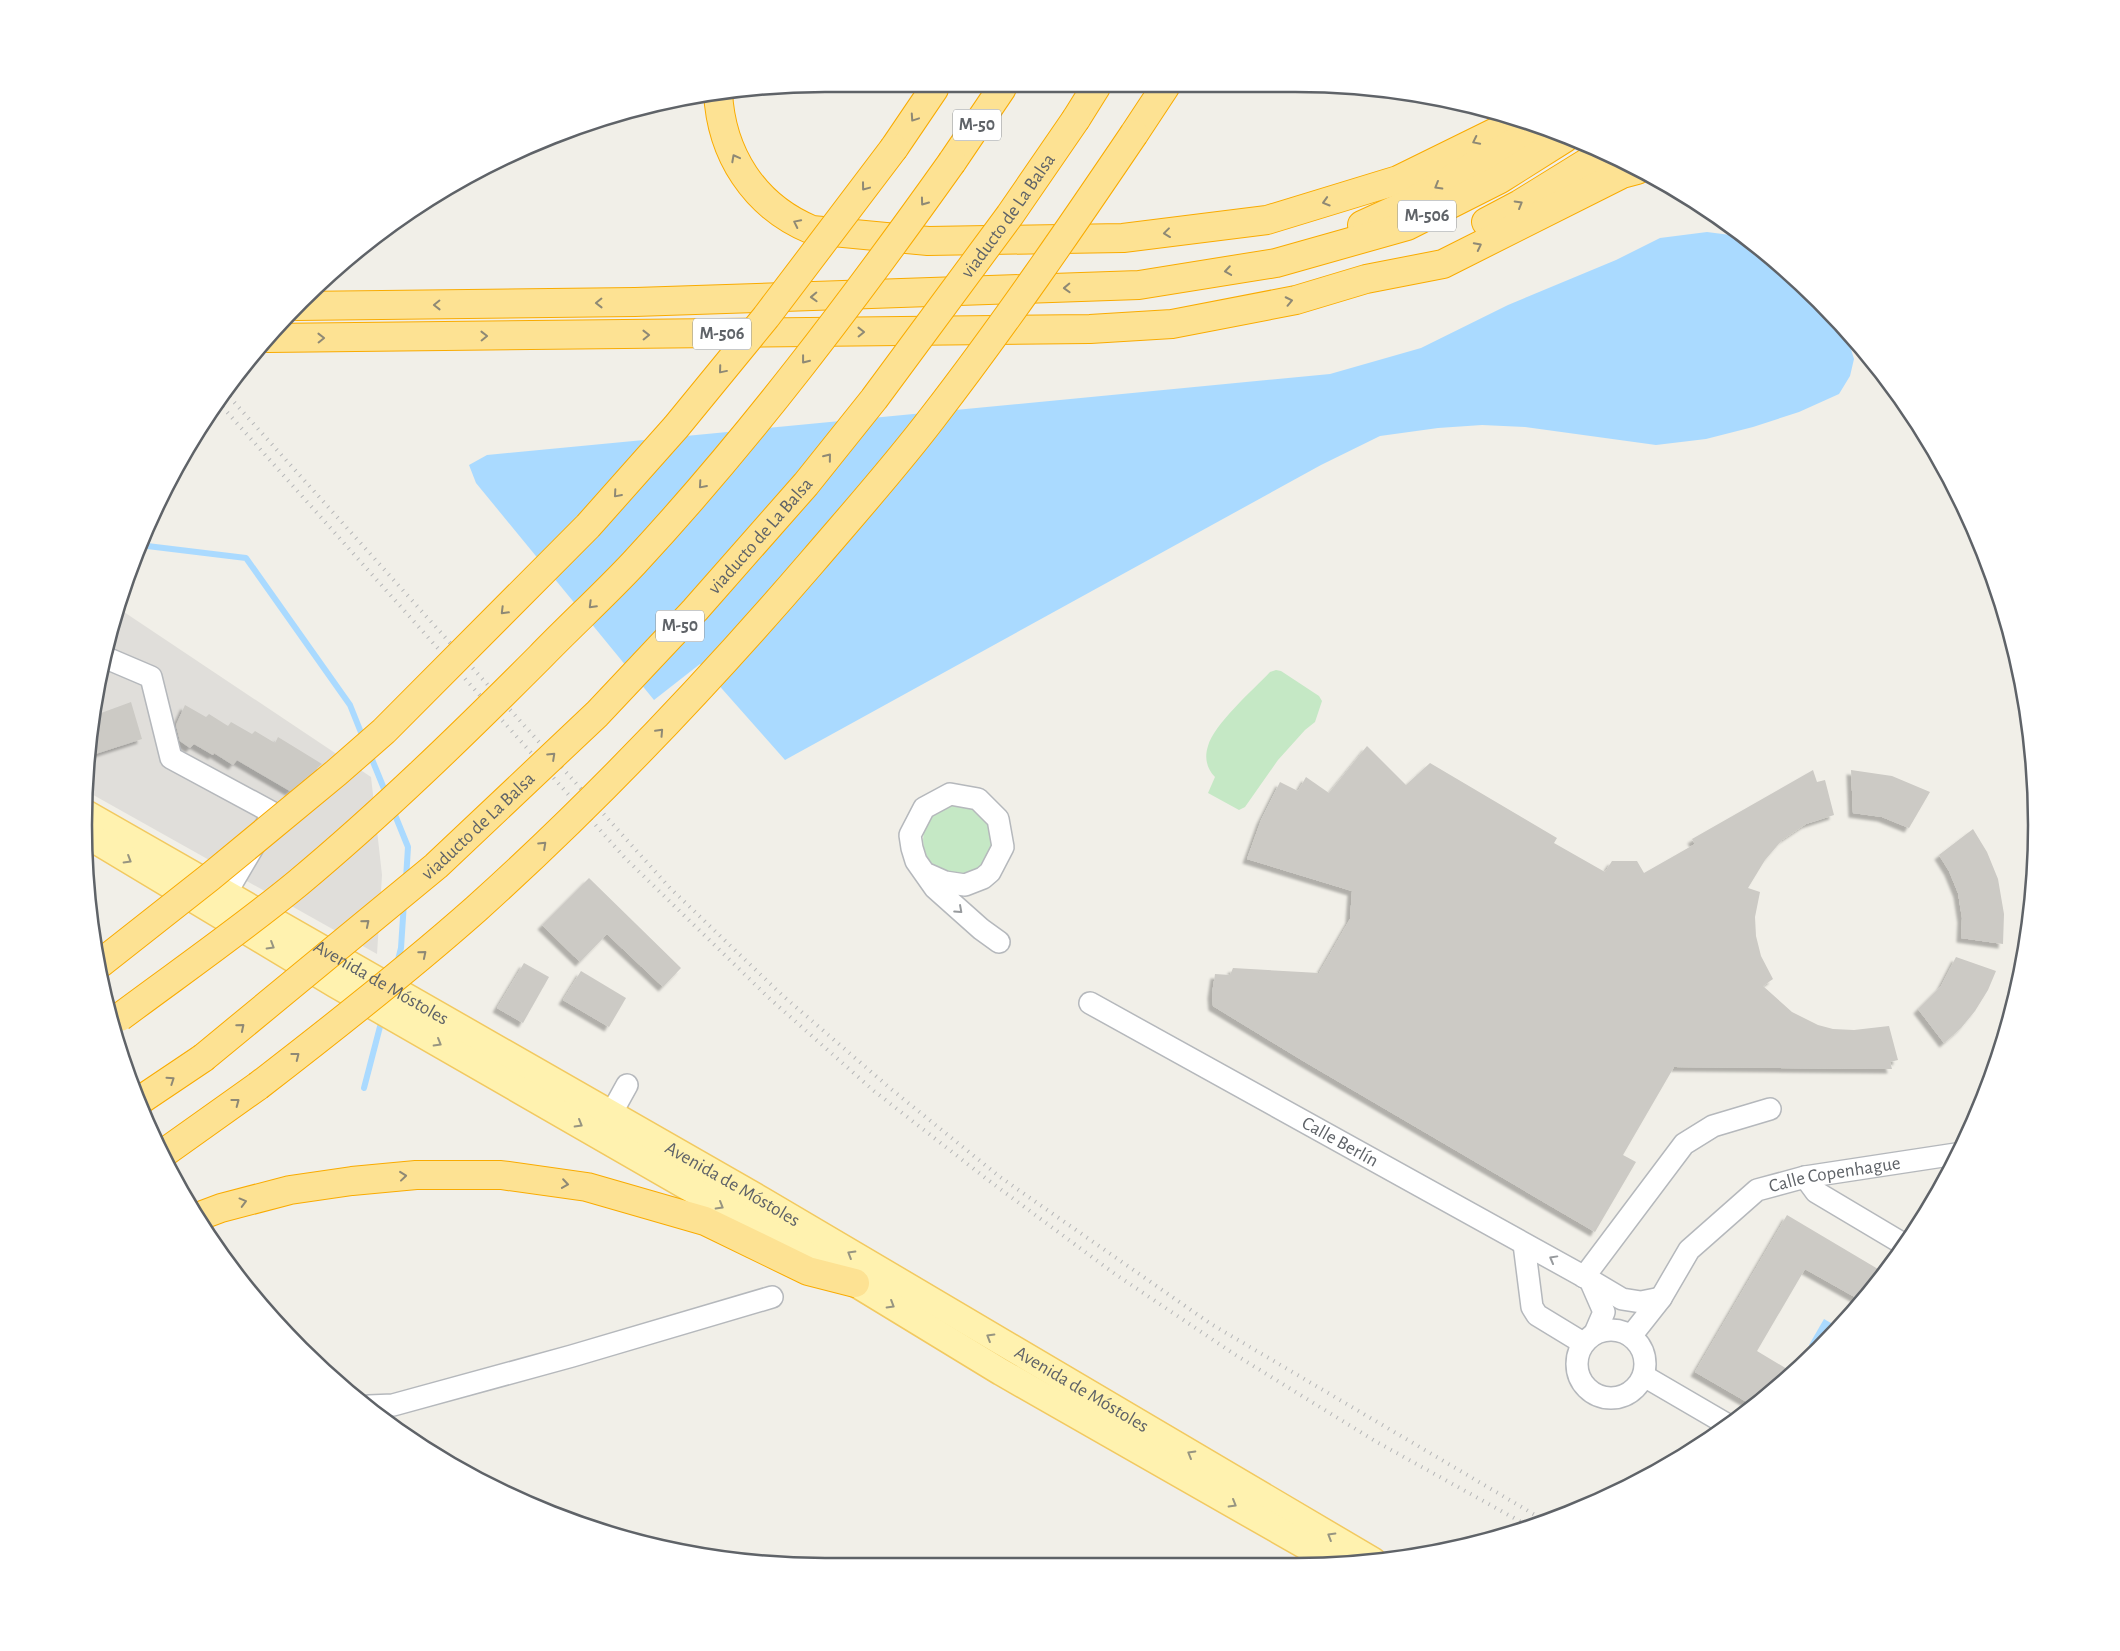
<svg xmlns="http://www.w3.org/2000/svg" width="2120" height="1651" viewBox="0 0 2120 1651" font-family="'Alegreya Sans',sans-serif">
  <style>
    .industrial { fill: #e0deda }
    .green { fill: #c5e8c5 }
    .water { fill: #aadaff }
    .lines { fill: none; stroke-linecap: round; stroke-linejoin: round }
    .stream { stroke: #aadaff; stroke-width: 6 }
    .building { fill: #cccac5; filter: url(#shadow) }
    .minor-casing { stroke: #b5b8bc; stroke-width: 24 }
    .major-casing { stroke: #f2c960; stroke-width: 29 }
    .highway-casing { stroke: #f9ab00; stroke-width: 30 }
    .minor { stroke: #fff; stroke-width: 21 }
    .major { stroke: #fff2af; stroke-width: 26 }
    .highway { stroke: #fde293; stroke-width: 28 }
    .rail { stroke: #b6b7b8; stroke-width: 4; stroke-dasharray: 1 6; stroke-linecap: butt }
    .highway-bridge-casing { stroke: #f9ab00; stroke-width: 30; stroke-linecap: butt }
    .highway-bridge { stroke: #fde293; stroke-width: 28 }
    .oneway { stroke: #8e8975 }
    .oneway2 { stroke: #979581 }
    .oneway3 { stroke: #979a9d }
    .labels { text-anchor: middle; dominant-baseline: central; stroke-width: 4; stroke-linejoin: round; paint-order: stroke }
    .shield { fill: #fff; stroke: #8f9295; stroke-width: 1 }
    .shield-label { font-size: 18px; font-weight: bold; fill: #5f6368 }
    .street-label { font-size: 19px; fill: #5f6368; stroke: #fff }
    .rim { fill: none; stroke: #5f6368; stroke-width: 2.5 }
  </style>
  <defs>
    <filter id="shadow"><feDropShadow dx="-4.5" dy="4.5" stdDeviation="1" flood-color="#0004"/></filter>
  </defs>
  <rect width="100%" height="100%" fill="#f1efe8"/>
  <path class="industrial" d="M118 608 371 777 382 875 377 954 88 792 90 729 109 634Z"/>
  <g class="green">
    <path d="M1276 670 1281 671 1319 696 1322 701 1315 722 1305 730 1278 760 1245 807 1239 810 1208 793 1215 777C1207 769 1204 758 1208 746 1214 724 1254 689 1270 672Z"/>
    <circle cx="958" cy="840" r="35"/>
  </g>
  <g class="water">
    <path d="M1707 232 1746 237 1845 330 1854 359 1850 376 1839 394 1799 412 1753 427 1706 439 1656 445 1525 427 1482 425 1438 428 1380 436 1321 465 785 760 700 664 654 700 476 483 469 465 487 455 1330 374 1421 348 1508 305 1616 260 1660 238Z"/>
    <path d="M1824 1319 1838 1327 1819 1350 1809 1345Z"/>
  </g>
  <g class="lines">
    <g class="stream">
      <path d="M139 545 246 558 350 705 364 740"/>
      <path d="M369 752 387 796"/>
      <path d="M393 810 408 847 406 879"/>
      <path d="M397 964 401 948 404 902"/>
      <path d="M364 1088 382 1019"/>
    </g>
  </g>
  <g class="building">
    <path d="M131 702 142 739 89 756 93 716Z"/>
    <path d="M185 705 206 717 209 714 228 726 231 722 252 734 255 731 275 743 278 737 322 764 290 791 237 760 233 765 214 753 213 755 194 744 190 748 180 741 176 725Z"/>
    <path d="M1367 746 1406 785 1430 763 1557 838 1554 843 1605 872 1612 861H1637L1644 873 1695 844 1692 839 1813 770 1817 782 1825 780 1834 815 1806 824 1782 840 1765 860 1748 888 1760 892 1755 917 1756 936 1761 956 1773 979 1763 986 1792 1012 1818 1025 1833 1029 1854 1030 1889 1026 1898 1060 1890 1062 1892 1069 1674 1067 1623 1155 1636 1162 1595 1232 1305 1062 1213 1006 1212 994 1215 974 1230 975 1233 968 1319 973 1350 919 1352 891 1247 859 1261 820 1280 782 1298 791 1306 777 1329 793Z"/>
    <path d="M1851 770 1892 776 1930 792 1909 828 1882 817 1853 813Z"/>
    <path d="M1973 829 1987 852 1998 879 2004 914 2003 944 1961 938 1962 918 1958 893 1949 871 1939 855Z"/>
    <path d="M589 878 681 968 663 987 607 934 580 962 542 925Z"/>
    <path d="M1956 957 1996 971 1988 990 1975 1011 1961 1028 1944 1043 1918 1009 1941 986Z"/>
    <path d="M524 963 549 977 523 1023 497 1008Z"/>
    <path d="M581 971 626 998 609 1027 563 1000Z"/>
    <path d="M1787 1215 1883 1272 1860 1300 1805 1269 1757 1351 1792 1372 1752 1405 1695 1372Z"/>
  </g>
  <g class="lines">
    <defs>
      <g id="minor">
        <path d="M104 657 151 677 171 758 273 813 218 907"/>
        <path d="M927 874 945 882 965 885 983 878 990 872 1003 847 998 819 978 799 950 794 924 808 910 835 912 848 916 861 935 888 981 929 999 942"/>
        <path id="s1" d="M1090 1003 1590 1280 1604 1312 1595 1333"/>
        <path d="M611 1114 627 1085"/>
        <path d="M1805 1177 1816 1192 1905 1245"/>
        <path d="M1524 1244 1532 1307 1537 1315 1583 1343"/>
        <path d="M1584 1277 1684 1144 1713 1126 1770 1109"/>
        <path d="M1590 1280 1622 1299 1641 1302 1661 1298"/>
        <circle cx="1611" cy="1364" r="34"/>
        <path id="s2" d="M1631 1336 1661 1298 1689 1250 1757 1190 1805 1177 1956 1154"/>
        <path d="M1644 1376 1728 1425"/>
        <path d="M369 1406 393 1405 572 1356 772 1297"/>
      </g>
      <g id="major">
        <path id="s3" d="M87 814 763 1201 1373 1561"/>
        <path d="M87 835 335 984 855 1283 1001 1372 1334 1562"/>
      </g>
      <g id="highway">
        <path d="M718 92C721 154 754 206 812 230L928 241 1123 238 1267 220 1398 180 1520 120"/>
        <path d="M1076 119 1096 87"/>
        <path d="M1134 134 1165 87"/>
        <path d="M894 148 934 89"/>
        <path d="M952 162 1002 88"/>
        <path d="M1486 222 1520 204 1601 154"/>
        <path d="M1362 225 1406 205 1541 127"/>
        <path d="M297 306 635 302 1139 285 1276 263 1407 226 1500 179 1565 138"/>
        <path d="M268 338 1090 329 1172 324 1296 300 1366 279 1443 264 1622 174 1637 170"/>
        <path d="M139 1101 203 1058"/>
        <path d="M161 1155 258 1086"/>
        <path d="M197 1217 221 1208 290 1190 352 1181 416 1175H501L587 1187 705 1221 808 1271 855 1283"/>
      </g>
    </defs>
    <use href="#minor" class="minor-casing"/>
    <use href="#major" class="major-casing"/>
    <use href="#highway" class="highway-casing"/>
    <use href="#minor" class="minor"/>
    <use href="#major" class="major"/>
    <use href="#highway" class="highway"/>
    <g class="rail">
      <path d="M225 392 670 888 782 995 891 1089 1000 1177 1211 1324 1547 1522"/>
      <path d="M218 402 625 858 769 998 874 1091 988 1180 1115 1274 1234 1354 1375 1441 1532 1528"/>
    </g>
    <defs>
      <g id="highway-bridge">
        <path d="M97 966 210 877 336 773 384 731 588 526 676 427 766 317 894 148"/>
        <path d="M120 1017C179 973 241 930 298 883 383 812 462 735 540 657 571 625 604 595 634 563 750 438 853 301 952 162"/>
        <path id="s4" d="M203 1058 436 866 597 714 695 610 806 484 874 399 1010 215 1076 119"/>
        <path d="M258 1086C332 1029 406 971 476 909 596 801 707 684 812 562 853 514 895 467 933 417 1004 325 1069 230 1134 134"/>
      </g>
    </defs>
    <use href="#highway-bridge" class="highway-bridge-casing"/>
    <use href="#highway-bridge" class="highway-bridge"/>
  </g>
  <defs><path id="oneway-chevron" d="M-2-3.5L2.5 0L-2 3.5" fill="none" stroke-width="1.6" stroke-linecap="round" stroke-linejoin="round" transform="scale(1.25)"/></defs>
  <g class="oneway">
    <use href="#oneway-chevron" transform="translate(914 118) rotate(124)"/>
    <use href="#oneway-chevron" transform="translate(1476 141) rotate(154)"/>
    <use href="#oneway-chevron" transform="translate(735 158) rotate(-118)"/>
    <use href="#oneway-chevron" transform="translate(1438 186) rotate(150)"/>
    <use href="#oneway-chevron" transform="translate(865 187) rotate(127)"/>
    <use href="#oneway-chevron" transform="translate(924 202) rotate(126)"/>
    <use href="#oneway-chevron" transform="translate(1326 202) rotate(163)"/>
    <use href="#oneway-chevron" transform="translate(1519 204) rotate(-30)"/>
    <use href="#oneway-chevron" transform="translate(797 223) rotate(-154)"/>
    <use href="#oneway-chevron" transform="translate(1167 233) rotate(173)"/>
    <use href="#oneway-chevron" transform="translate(1478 246) rotate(-27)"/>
    <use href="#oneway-chevron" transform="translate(1228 271) rotate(171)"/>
    <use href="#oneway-chevron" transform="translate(1067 288) rotate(178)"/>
    <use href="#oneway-chevron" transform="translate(814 297) rotate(178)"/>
    <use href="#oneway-chevron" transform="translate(1289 301) rotate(-12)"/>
    <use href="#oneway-chevron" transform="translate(599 303) rotate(179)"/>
    <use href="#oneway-chevron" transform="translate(437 305) rotate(179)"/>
    <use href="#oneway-chevron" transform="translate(861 332) rotate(-1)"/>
    <use href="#oneway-chevron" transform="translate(646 335) rotate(-1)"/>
    <use href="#oneway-chevron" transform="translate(484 336) rotate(-1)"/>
    <use href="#oneway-chevron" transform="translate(321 338) rotate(-1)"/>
    <use href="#oneway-chevron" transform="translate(805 360) rotate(128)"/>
    <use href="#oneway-chevron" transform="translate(722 370) rotate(130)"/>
    <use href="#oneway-chevron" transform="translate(828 457) rotate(-51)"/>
    <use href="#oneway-chevron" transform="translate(702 485) rotate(131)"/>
    <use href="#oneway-chevron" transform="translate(617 494) rotate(131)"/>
    <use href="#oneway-chevron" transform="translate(592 605) rotate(135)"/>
    <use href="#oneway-chevron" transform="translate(504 611) rotate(135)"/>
    <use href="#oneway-chevron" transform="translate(660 732) rotate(-47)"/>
    <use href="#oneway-chevron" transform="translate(552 756) rotate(-43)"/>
    <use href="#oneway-chevron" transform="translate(543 845) rotate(-43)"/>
    <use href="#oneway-chevron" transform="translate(366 923) rotate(-40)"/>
    <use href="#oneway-chevron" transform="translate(423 954) rotate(-40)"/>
    <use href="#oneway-chevron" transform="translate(241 1027) rotate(-40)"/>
    <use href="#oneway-chevron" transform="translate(296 1056) rotate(-38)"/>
    <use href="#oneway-chevron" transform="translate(171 1080) rotate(-34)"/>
    <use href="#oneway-chevron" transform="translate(236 1102) rotate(-37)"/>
    <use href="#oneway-chevron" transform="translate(403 1176) rotate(-6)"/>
    <use href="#oneway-chevron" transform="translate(565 1184) rotate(8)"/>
    <use href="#oneway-chevron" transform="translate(243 1202) rotate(-15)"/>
  </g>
  <g class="oneway2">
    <use href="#oneway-chevron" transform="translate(128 860) rotate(31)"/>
    <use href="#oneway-chevron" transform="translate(271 946) rotate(31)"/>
    <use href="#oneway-chevron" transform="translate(438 1043) rotate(30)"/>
    <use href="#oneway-chevron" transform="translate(579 1124) rotate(30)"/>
    <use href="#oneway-chevron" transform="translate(720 1206) rotate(30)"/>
    <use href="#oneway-chevron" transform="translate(851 1254) rotate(-149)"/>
    <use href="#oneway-chevron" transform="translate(891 1305) rotate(31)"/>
    <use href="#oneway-chevron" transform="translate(990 1337) rotate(-149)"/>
    <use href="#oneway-chevron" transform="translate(1191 1454) rotate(-150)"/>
    <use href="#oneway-chevron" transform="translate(1233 1504) rotate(30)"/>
    <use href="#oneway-chevron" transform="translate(1331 1536) rotate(-149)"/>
  </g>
  <g class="oneway3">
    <use href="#oneway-chevron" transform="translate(959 910) rotate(42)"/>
    <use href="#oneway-chevron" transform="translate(1553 1259) rotate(-151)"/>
  </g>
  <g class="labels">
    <g class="shield">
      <rect x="953" y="109.5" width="48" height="31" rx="4"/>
      <rect x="1398" y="200.5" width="58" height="31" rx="4"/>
      <rect x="693" y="318.5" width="58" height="31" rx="4"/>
      <rect x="656" y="610.5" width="48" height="31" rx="4"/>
    </g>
    <g class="shield-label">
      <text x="977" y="125">M-50</text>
      <text x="1427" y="216">M-506</text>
      <text x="722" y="334">M-506</text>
      <text x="680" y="626">M-50</text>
    </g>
    <g class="street-label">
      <text stroke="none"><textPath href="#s4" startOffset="1170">viaducto de La Balsa</textPath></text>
      <text stroke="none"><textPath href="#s4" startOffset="765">viaducto de La Balsa</textPath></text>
      <text stroke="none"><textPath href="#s4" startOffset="360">viaducto de La Balsa</textPath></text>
      <text stroke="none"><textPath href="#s3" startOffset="339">Avenida de Móstoles</textPath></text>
      <text stroke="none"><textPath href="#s1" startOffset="286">Calle Berlín</textPath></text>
      <text stroke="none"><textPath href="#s2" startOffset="274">Calle Copenhague</textPath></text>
      <text stroke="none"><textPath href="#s3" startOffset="744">Avenida de Móstoles</textPath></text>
      <text stroke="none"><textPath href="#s3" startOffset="1149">Avenida de Móstoles</textPath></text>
    </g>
  </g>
  <path d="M0 0H2120V1651H0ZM825 92H1295A733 733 0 0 1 2028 825V825A733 733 0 0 1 1295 1558H825A733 733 0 0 1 92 825V825A733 733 0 0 1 825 92Z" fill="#fff" fill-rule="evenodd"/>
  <path class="rim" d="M825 92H1295A733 733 0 0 1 2028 825V825A733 733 0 0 1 1295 1558H825A733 733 0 0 1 92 825V825A733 733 0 0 1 825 92Z"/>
</svg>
